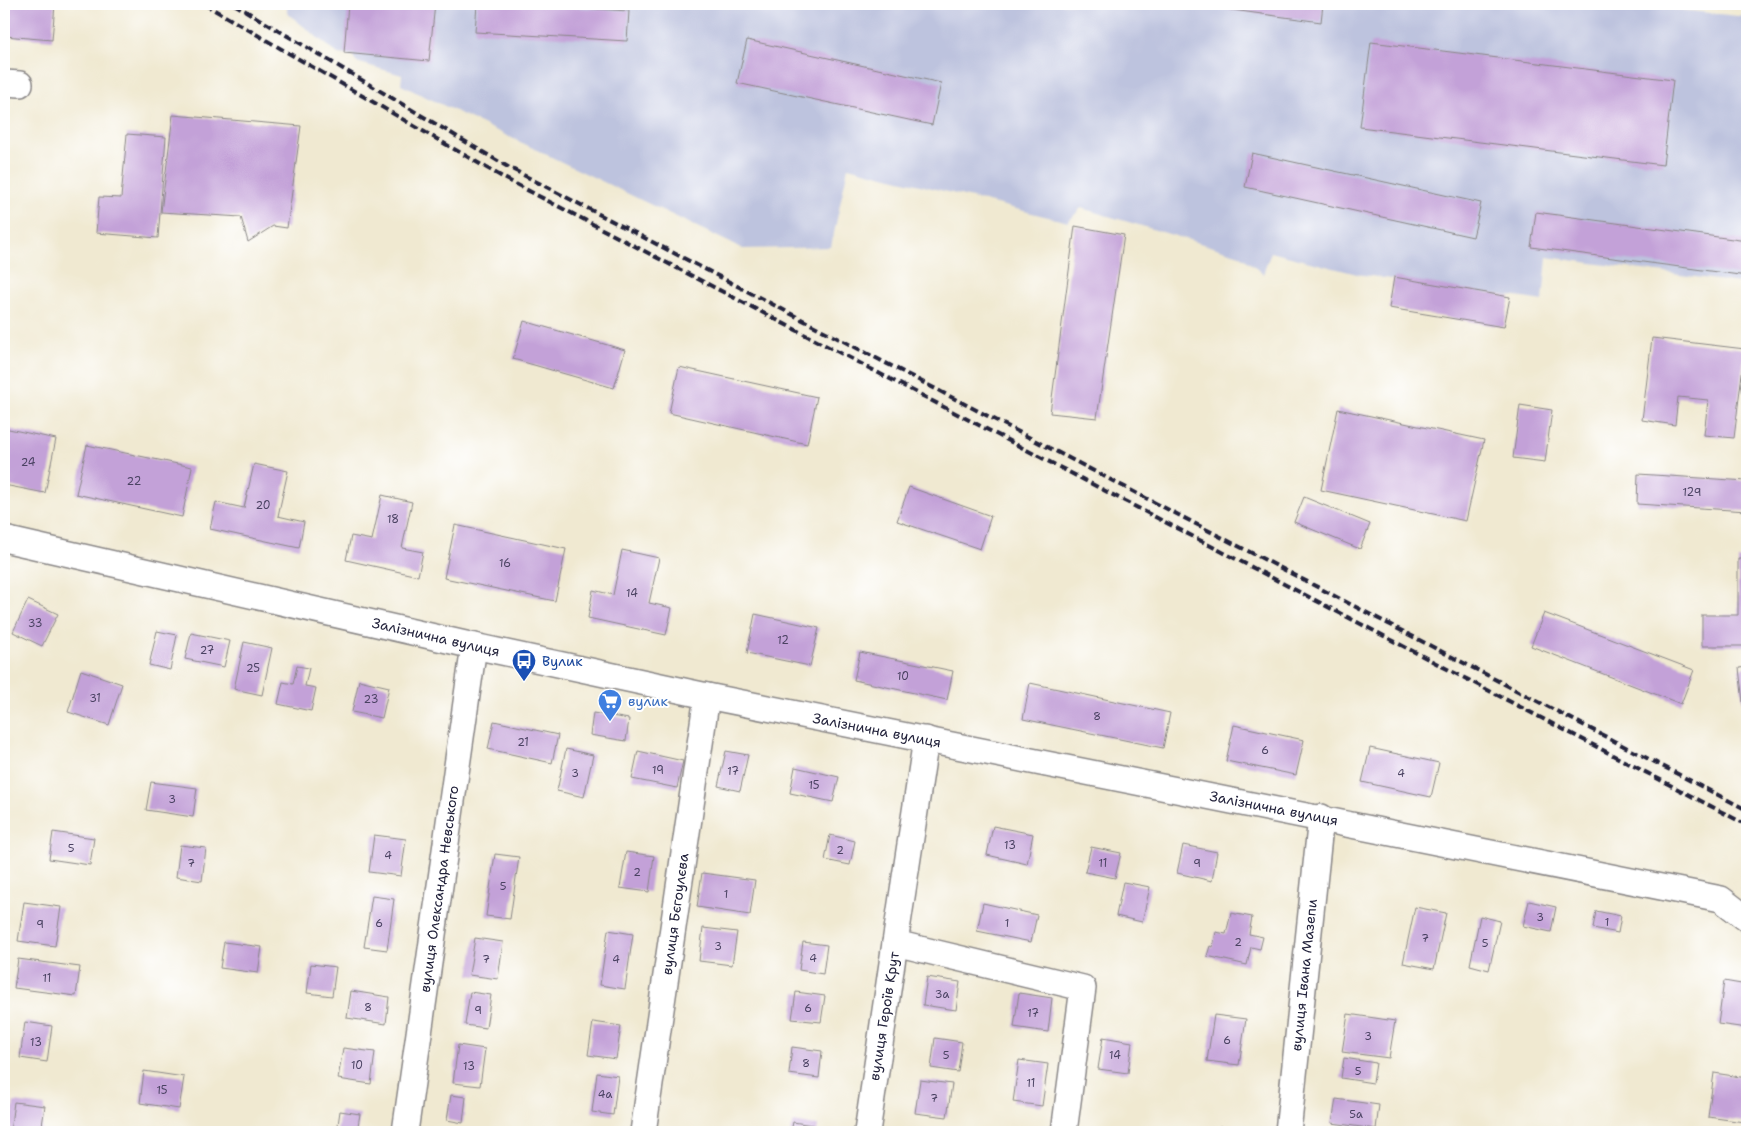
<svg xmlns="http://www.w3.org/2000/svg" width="1751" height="1136" viewBox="0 0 1751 1136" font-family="'Shantell Sans',sans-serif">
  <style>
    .industrial { fill: #bdc3de }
    .building { fill: #c3a1d8 }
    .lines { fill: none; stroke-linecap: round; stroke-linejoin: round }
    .street-casing { stroke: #898686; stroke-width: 28 }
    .street { stroke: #fff; stroke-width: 25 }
    .rail { stroke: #22223b; stroke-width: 4; stroke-dasharray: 8 4; stroke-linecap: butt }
    .labels { text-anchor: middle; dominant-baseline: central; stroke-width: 4; stroke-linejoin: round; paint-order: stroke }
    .number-label { font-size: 11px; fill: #4a4262 }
    .street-label { font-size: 14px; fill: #22223b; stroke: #fff }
    .transit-label { font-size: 14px; fill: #164399; stroke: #fff; text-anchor: start }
    .shop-label { font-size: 14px; fill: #366cbe; stroke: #fff; text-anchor: start }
  </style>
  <rect width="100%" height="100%" fill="#fff"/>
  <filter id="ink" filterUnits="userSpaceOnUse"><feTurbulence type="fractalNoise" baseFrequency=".02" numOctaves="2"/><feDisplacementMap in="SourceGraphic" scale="10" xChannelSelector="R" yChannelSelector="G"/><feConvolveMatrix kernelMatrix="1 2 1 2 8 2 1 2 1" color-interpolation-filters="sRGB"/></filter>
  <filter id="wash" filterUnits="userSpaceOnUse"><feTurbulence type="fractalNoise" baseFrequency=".0096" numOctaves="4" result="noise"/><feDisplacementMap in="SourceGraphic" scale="20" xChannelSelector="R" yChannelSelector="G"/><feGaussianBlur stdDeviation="1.12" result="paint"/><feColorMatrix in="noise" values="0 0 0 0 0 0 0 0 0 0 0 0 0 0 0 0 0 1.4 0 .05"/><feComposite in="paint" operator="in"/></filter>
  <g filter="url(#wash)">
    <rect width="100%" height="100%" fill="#f0e9d1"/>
    <path class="industrial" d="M287 4H1625L1747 17V284L1547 257 1543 301 1357 274 1271 252 1263 274 1240 255 1081 208 1068 222 848 167 831 247 743 249 401 85 402 75 356 62 353 56 338 54 287 13Z"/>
    <g id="blocks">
      <g class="building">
        <path d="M4 4H55L52 40 4 36Z"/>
        <path d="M348 4H435L429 61 344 53Z"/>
        <path d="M477 4H516L629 11 627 41 475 32Z"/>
        <path d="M1188 4H1323L1321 22Z"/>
        <path d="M747 40 941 83 932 125 737 83Z"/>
        <path d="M1371 42 1673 80 1663 165 1360 127Z"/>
        <path d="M173 115 301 126 287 228 273 226 248 242 241 217 161 212Z"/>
        <path d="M127 134 166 137 158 238 96 233 99 197 121 198Z"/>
        <path d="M1252 153 1481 203 1473 237 1245 187Z"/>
        <path d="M1536 212 1747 241V276L1531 247Z"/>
        <path d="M1075 226 1124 235 1097 418 1050 413Z"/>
        <path d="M1394 277 1510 297 1504 327 1389 308Z"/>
        <path d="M524 321 625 350 614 388 513 359Z"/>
        <path d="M1652 338 1745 349 1734 438 1704 435 1708 400 1678 397 1675 425 1642 420Z"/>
        <path d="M679 367 817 397 807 444 669 413Z"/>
        <path d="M1520 405 1552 410 1545 462 1513 458Z"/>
        <path d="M1338 409 1484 440 1466 521 1321 490Z"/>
        <path d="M4 428 56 439 45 493 4 485Z"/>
        <path d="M87 445 192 467 182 517 76 494Z"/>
        <path d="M254 464 288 471 278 516 304 522 299 548 210 529 216 502 244 508Z"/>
        <path d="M1638 474 1747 481V511L1637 504Z"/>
        <path d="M909 487 991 516 980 549 897 521Z"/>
        <path d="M382 495 412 502 402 548 423 552 418 576 346 560 351 536 372 540Z"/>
        <path d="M1304 497 1370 524 1360 549 1294 522Z"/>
        <path d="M455 525 566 549 555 601 444 578Z"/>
        <path d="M622 550 659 558 649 603 672 608 666 635 588 618 593 590 613 595Z"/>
        <path d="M1738 559H1747V646H1702V615H1738Z"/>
        <path d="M28 600 58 614 42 646 13 632Z"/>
        <path d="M1544 613 1694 670 1681 704 1531 646Z"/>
        <path d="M755 614 819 628 810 666 747 653Z"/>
        <path d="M157 631 177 635 170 670 149 665Z"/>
        <path d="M191 633 230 641 224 667 185 659Z"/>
        <path d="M244 642 272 648 262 695 234 689Z"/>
        <path d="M860 652 953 671 947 700 854 680Z"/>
        <path d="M297 666 309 668 305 686 316 688 311 711 278 704 283 682 293 684Z"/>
        <path d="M1747 667V710L1744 711 1739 668Z"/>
        <path d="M81 670 122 684 109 725 68 712Z"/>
        <path d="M359 680 389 687 382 718 352 712Z"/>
        <path d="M1030 683 1170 713 1163 748 1023 719Z"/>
        <path d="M593 713 629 719 626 741 590 735Z"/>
        <path d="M494 721 558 735 552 763 488 749Z"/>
        <path d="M1234 725 1304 740 1296 775 1226 761Z"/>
        <path d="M1370 748 1439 763 1431 797 1362 782Z"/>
        <path d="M566 749 593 755 584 797 557 791Z"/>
        <path d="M638 751 683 761 677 788 632 779Z"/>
        <path d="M726 751 748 755 740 791 718 786Z"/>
        <path d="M795 767 839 777 833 802 790 793Z"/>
        <path d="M151 782 197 788 193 817 146 810Z"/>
        <path d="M993 826 1033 834 1027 864 987 855Z"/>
        <path d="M53 832 94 838 90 865 49 859Z"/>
        <path d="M374 835 406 839 401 876 369 872Z"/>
        <path d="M830 835 855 841 850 865 825 860Z"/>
        <path d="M180 845 206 848 202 881 176 877Z"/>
        <path d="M1183 845 1217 852 1212 881 1177 873Z"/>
        <path d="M1091 847 1121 853 1115 878 1085 872Z"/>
        <path d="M626 852 654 856 649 892 620 888Z"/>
        <path d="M495 854 519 857 510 919 486 916Z"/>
        <path d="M702 873 755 880 750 915 697 907Z"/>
        <path d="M1123 882 1150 887 1142 922 1116 916Z"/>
        <path d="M372 896 394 899 387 950 364 947Z"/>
        <path d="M1529 901 1556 907 1551 932 1523 926Z"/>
        <path d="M24 902 61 907 55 946 18 941Z"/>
        <path d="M983 903 1037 915 1031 942 977 931Z"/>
        <path d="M1415 907 1446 913 1434 969 1403 963Z"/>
        <path d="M1596 911 1621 916 1618 933 1593 928Z"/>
        <path d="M1231 913 1252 917 1249 934 1263 937 1260 949 1251 947 1247 965 1207 956 1210 946 1213 947 1216 932 1226 934Z"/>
        <path d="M1480 916 1500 921 1489 970 1470 965Z"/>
        <path d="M703 928 737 932 732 965 699 961Z"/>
        <path d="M608 930 633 934 625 989 600 985Z"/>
        <path d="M475 938 503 942 498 979 469 975Z"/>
        <path d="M224 942 262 947 258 973 220 968Z"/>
        <path d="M803 942 827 945 823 974 799 970Z"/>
        <path d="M18 959 80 967 76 996 14 988Z"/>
        <path d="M311 964 336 967 332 996 307 993Z"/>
        <path d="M927 977 960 982 956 1010 923 1005Z"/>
        <path d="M1724 981 1747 985V1028L1718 1024Z"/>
        <path d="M351 991 389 997 386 1024 347 1018Z"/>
        <path d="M470 992 491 995 486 1028 465 1025Z"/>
        <path d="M796 992 825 996 821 1022 792 1019Z"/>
        <path d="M1019 993 1052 998 1048 1032 1014 1027Z"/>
        <path d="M1348 1014 1395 1021 1389 1058 1342 1052Z"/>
        <path d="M1214 1015 1246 1019 1239 1065 1207 1061Z"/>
        <path d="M25 1022 52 1026 47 1062 20 1058Z"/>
        <path d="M593 1022 621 1026 616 1059 588 1055Z"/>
        <path d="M1103 1037 1132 1042 1128 1073 1098 1069Z"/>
        <path d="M935 1038 962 1042 958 1072 931 1068Z"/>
        <path d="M458 1045 485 1049 480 1086 453 1083Z"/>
        <path d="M792 1047 822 1051 819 1078 789 1074Z"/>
        <path d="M343 1048 375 1052 371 1084 338 1079Z"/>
        <path d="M1344 1058 1376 1063 1373 1083 1341 1078Z"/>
        <path d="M1019 1060 1048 1064 1042 1106 1013 1102Z"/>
        <path d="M144 1071 184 1077 179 1109 140 1103Z"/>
        <path d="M597 1073 618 1076 613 1115 592 1112Z"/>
        <path d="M1714 1073 1747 1078 1744 1122 1708 1117Z"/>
        <path d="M920 1080 952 1084 947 1117 915 1113Z"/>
        <path d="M451 1095 466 1097 463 1123 447 1120Z"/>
        <path d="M1336 1099 1379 1105 1376 1129 1332 1123Z"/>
        <path d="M14 1102 45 1106 41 1132H10Z"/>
        <path d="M340 1111 360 1114 357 1132H337Z"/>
        <path d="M793 1122 818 1126 817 1132H791Z"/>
        <path d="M1219 1126 1240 1129 1239 1132H1218Z"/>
      </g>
    </g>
  </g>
  <g filter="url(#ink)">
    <use href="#blocks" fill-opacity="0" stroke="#898686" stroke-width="1"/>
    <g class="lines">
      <defs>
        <g id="street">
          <path d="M4 83 20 84"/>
          <path d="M4 539 474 646 707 696 1721 899 1747 919"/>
          <path d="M895 943 926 739"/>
          <path d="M405 1132 474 646"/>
          <path d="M643 1132 707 696"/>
          <path d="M867 1132 895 943 1083 988 1064 1132"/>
          <path d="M1288 1132 1321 817"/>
        </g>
      </defs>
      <use href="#street" class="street-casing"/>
      <use href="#street" class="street"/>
      <g class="rail">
        <path d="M204 4 504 178 1747 825"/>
        <path d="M234 4 508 167 1747 810"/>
      </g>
    </g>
  </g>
  <defs>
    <symbol id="bus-pin" viewBox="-11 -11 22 30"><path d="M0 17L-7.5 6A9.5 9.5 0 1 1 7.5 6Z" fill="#1a4fb4" stroke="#fff"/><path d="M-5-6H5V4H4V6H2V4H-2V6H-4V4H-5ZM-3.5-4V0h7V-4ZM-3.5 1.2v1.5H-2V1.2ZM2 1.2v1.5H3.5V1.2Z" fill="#fff"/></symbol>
    <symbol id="supermarket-pin" viewBox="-11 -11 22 30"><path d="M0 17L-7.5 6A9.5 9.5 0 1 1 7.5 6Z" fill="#3f7fe0" stroke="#fff"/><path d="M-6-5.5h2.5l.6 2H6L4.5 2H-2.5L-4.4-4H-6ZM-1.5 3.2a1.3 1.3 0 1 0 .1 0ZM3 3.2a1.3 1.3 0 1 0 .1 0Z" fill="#fff"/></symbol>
  </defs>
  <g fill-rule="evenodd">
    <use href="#bus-pin" x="510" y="647" width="28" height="38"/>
    <use href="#supermarket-pin" x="596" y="687" width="28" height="38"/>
  </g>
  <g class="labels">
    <g class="number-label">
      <text x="28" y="462">24</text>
      <text x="134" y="481">22</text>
      <text x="1692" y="492">129</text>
      <text x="263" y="505">20</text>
      <text x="393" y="519">18</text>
      <text x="505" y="563">16</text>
      <text x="632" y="593">14</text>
      <text x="35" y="623">33</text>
      <text x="783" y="640">12</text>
      <text x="207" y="650">27</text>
      <text x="253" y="668">25</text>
      <text x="903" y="676">10</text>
      <text x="95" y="698">31</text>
      <text x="371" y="699">23</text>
      <text x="1097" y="716">8</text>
      <text x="523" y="742">21</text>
      <text x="1265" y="750">6</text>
      <text x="658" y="770">19</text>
      <text x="733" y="771">17</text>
      <text x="575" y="773">3</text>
      <text x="1401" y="773">4</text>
      <text x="814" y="785">15</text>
      <text x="172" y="799">3</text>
      <text x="1010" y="845">13</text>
      <text x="71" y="848">5</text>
      <text x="840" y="850">2</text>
      <text x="388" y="855">4</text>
      <text x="191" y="863">7</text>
      <text x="1103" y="863">11</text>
      <text x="1197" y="863">9</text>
      <text x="637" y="872">2</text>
      <text x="503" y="886">5</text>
      <text x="726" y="894">1</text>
      <text x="1540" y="917">3</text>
      <text x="1607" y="922">1</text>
      <text x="379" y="923">6</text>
      <text x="1007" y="923">1</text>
      <text x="40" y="924">9</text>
      <text x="1425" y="938">7</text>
      <text x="1238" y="942">2</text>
      <text x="1485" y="943">5</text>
      <text x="718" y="946">3</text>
      <text x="813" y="958">4</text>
      <text x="486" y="959">7</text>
      <text x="616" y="959">4</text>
      <text x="47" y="978">11</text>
      <text x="942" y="994">3а</text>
      <text x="368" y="1007">8</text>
      <text x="808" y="1008">6</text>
      <text x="478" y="1010">9</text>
      <text x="1033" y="1013">17</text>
      <text x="1368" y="1036">3</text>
      <text x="1227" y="1040">6</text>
      <text x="36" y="1042">13</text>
      <text x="946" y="1055">5</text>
      <text x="1115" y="1055">14</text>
      <text x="806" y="1063">8</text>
      <text x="357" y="1065">10</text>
      <text x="469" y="1066">13</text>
      <text x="1358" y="1071">5</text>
      <text x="1031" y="1083">11</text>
      <text x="162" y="1090">15</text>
      <text x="605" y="1094">4а</text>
      <text x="934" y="1098">7</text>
      <text x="1356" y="1114">5а</text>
    </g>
    <g class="street-label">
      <text transform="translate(436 637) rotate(13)">Залізнична вулиця</text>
      <text transform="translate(877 730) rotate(11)">Залізнична вулиця</text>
      <text transform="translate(1274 808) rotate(11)">Залізнична вулиця</text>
      <text transform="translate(439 889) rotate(-82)">вулиця Олександра Невського</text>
      <text transform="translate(675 914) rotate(-82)">вулиця Бєгоулєва</text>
      <text transform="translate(1304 975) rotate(-84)">вулиця Івана Мазепи</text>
      <text transform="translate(884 1016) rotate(-81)">вулиця Героїв Крут</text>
    </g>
    <g class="transit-label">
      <text x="542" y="661">Вулик</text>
    </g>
    <g class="shop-label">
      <text x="628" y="701">вулик</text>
    </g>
  </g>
  <rect width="1751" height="1136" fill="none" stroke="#fff" stroke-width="20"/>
</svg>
